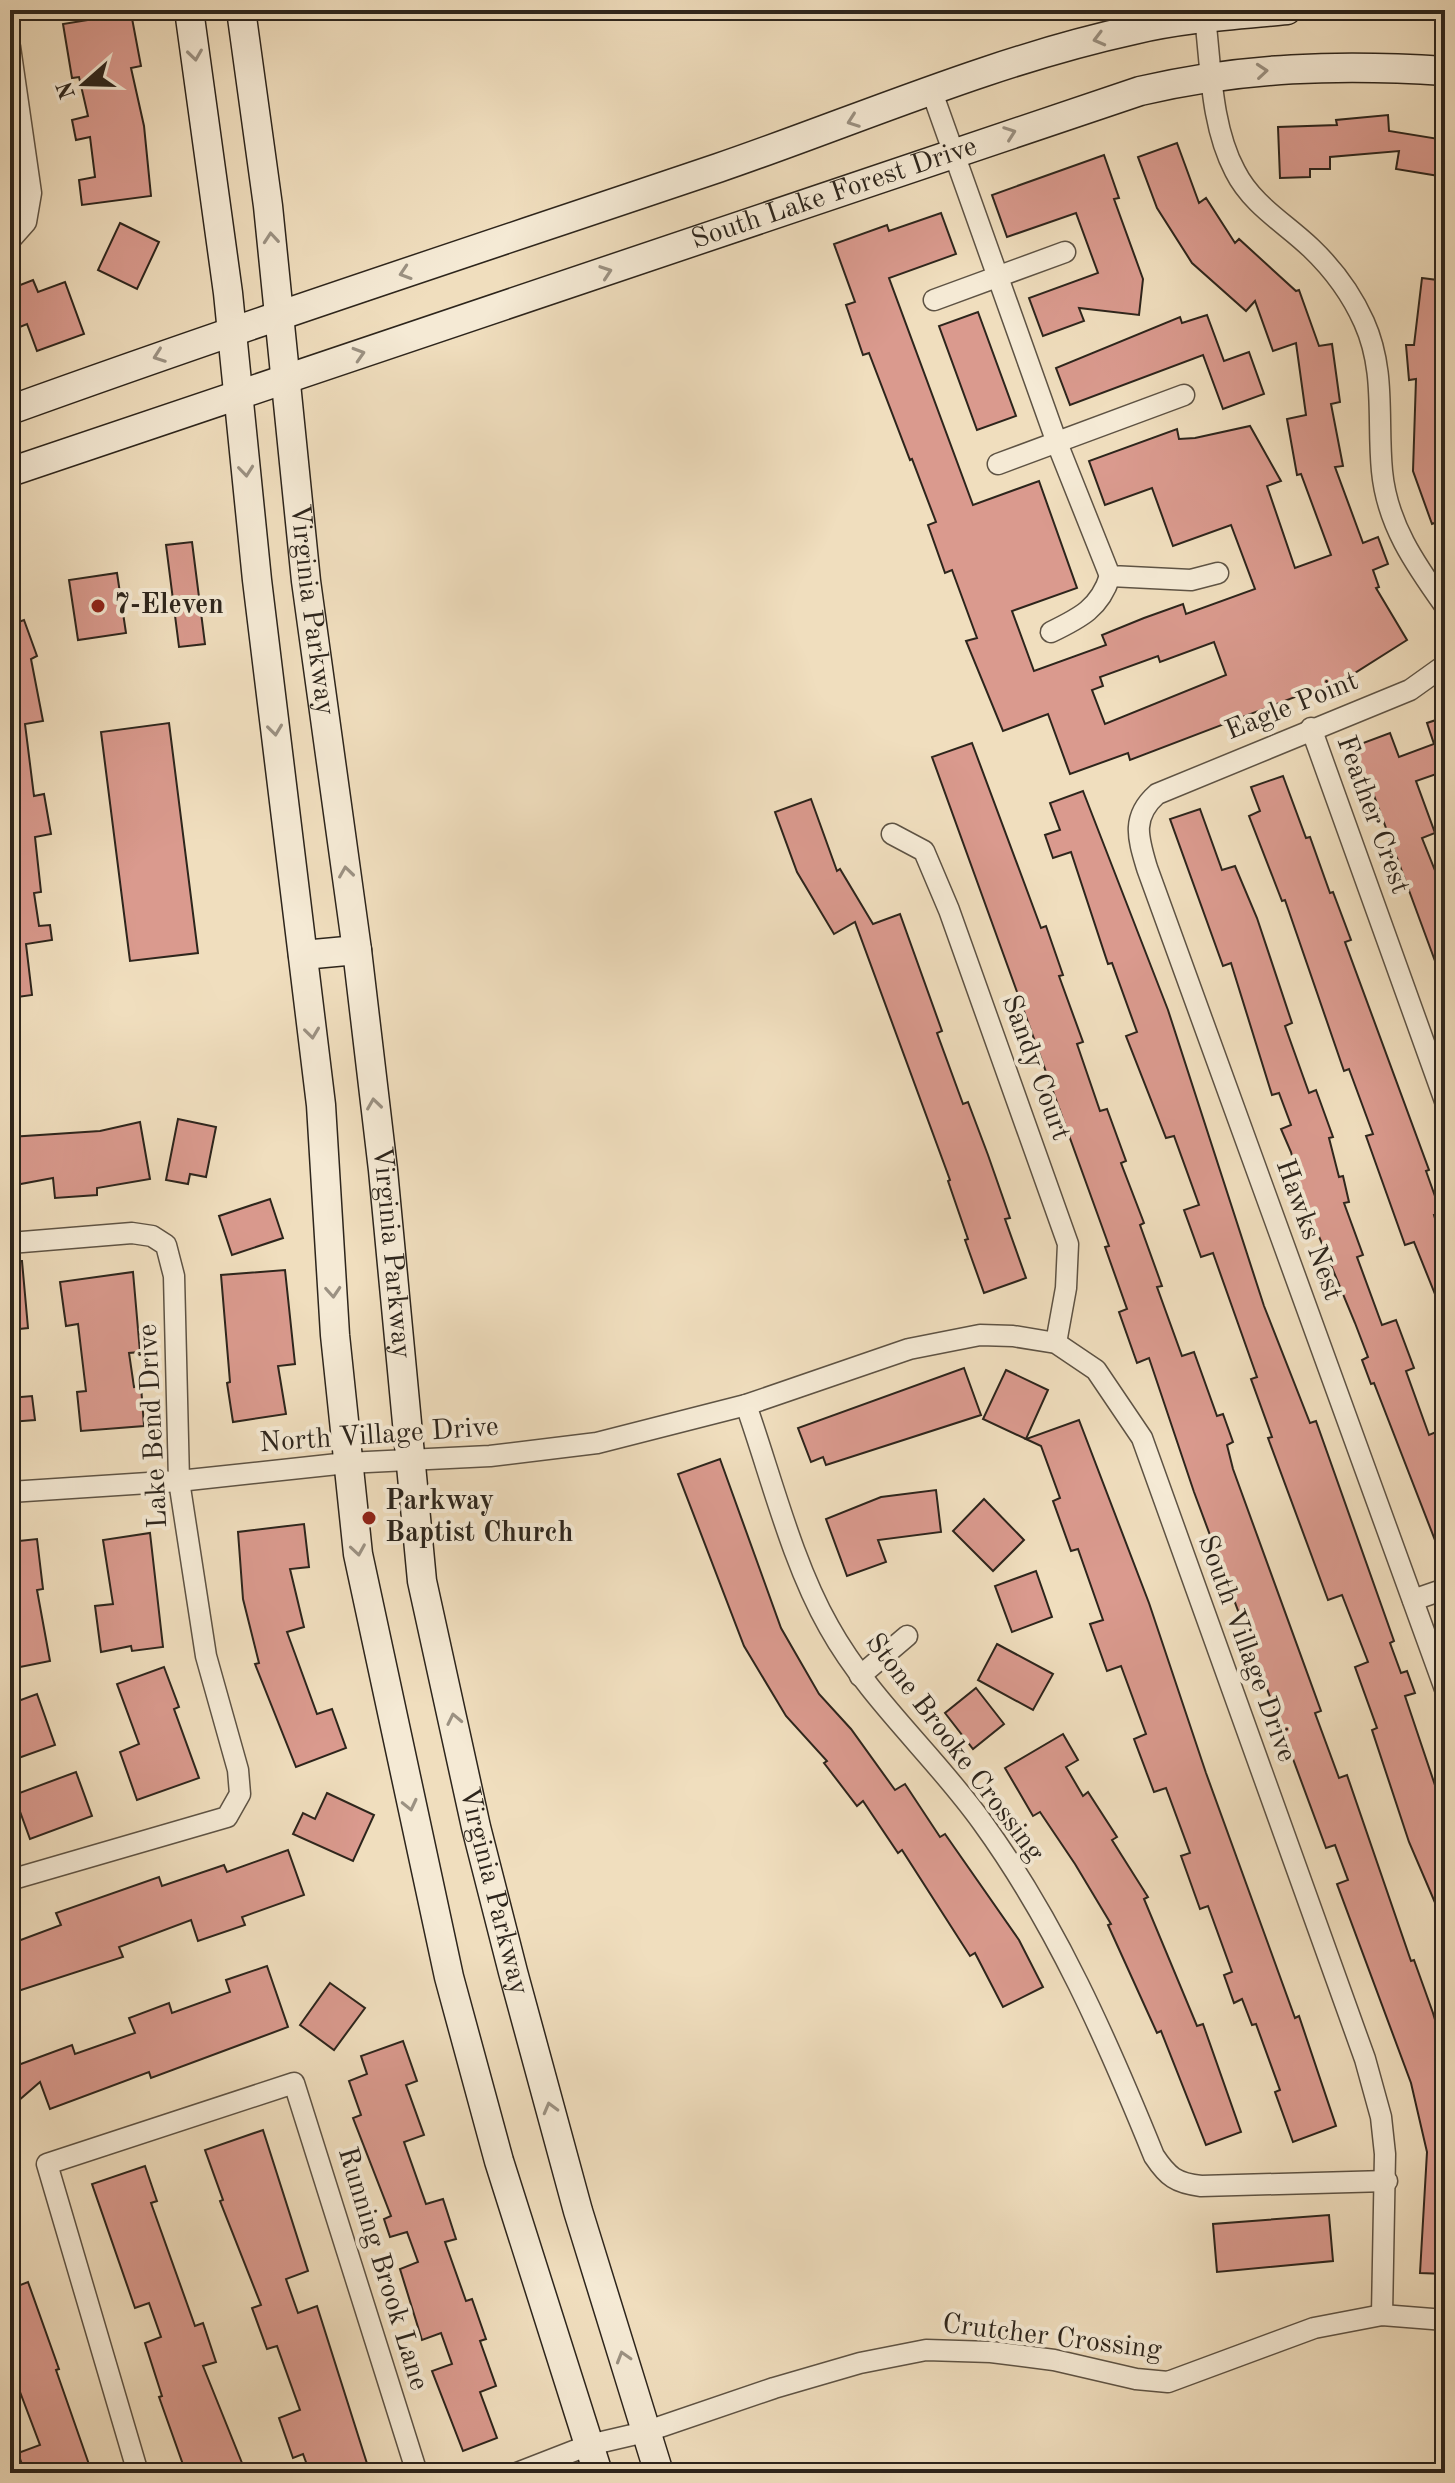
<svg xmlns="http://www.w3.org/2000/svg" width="1455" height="2483" viewBox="0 0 1455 2483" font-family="'Old Standard TT',serif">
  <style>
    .building { fill: #da9a8e; stroke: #2d251c; stroke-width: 2; fill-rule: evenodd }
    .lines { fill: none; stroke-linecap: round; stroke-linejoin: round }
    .street-casing { stroke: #5e5344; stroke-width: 23 }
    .secondary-casing { stroke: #2d251c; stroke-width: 31 }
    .street { stroke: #f5ead5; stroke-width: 20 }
    .secondary { stroke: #f5ead5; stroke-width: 28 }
    .oneway { stroke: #9b9182 }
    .poi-dot { fill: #8f2418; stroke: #f5ead5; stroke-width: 3 }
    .labels { text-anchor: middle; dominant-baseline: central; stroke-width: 8; stroke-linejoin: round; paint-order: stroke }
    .street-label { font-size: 28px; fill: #2d251c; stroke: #f5ead5 }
    .poi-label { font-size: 28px; font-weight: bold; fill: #2d251c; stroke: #f5ead5; text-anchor: start }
  </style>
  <rect width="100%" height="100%" fill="#f0debe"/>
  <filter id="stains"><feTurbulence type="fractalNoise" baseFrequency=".0025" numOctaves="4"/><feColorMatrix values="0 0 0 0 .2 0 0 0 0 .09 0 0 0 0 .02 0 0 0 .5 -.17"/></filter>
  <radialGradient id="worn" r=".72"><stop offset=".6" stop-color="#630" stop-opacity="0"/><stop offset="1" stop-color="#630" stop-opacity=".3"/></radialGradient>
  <g class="building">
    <path d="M131 13 141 66 131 68 144 126 151 196 82 205 79 180 95 177 90 137 76 140 72 120 88 116 79 77 72 78 63 24Z"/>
    <path d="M1388 115 1389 131 1445 140V177L1396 169 1399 151 1330 157V169H1310V177L1280 178 1278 127 1337 125 1336 120Z"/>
    <path d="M1177 143 1199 203 1206 198 1235 243 1239 239 1296 291 1299 290 1319 346 1332 344 1340 402 1331 404 1343 466 1335 467 1363 543 1378 537 1388 564 1373 570 1379 587 1376 588 1407 640 1350 676 1130 760 1128 753 1070 774 1048 714 1003 731 966 641 977 638 952 570 945 573 928 525 936 522 912 459 910 460 869 353 863 355 846 305 855 302 834 244 887 225 889 231 941 213 956 254 889 278 973 505 1039 481 1077 588 1012 611 1034 671 1106 645 1102 635 1144 618 1183 604 1186 614 1255 589 1231 525 1173 546 1152 488 1105 505 1089 461 1177 429 1179 439 1195 438 1250 426 1281 481 1267 486 1295 568 1331 555 1301 474 1297 475 1287 419 1306 415 1296 343 1273 351 1255 301 1246 311 1192 263 1157 208 1138 157ZM1214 642 1226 675 1105 724 1092 690 1103 686 1100 677 1158 656 1160 662Z"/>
    <path d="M1104 155 1119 198 1114 199 1143 279 1139 315 1079 308 1084 321 1043 336 1029 298 1098 273 1076 213 1007 237 992 195Z"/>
    <path d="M120 223 159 242 137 289 98 270Z"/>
    <path d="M1422 278 1445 281V519L1432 524 1413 471 1416 379 1409 380 1406 345H1414Z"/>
    <path d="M33 280 38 292 65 282 84 334 37 351 27 324 10 331V289Z"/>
    <path d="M978 312 1016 416 977 430 939 326Z"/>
    <path d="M1207 315 1224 361 1249 352 1264 394 1223 409 1203 355 1070 405 1056 368 1180 317 1182 323Z"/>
    <path d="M192 542 205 644 179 647 166 545Z"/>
    <path d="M117 573 126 633 78 640 69 580Z"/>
    <path d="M24 620 37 656 31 659 43 721 25 724 34 796 44 794 51 834 35 837 41 892 34 893 39 926 50 925 52 940 26 944 32 995 10 998V625Z"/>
    <path d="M1445 717V771L1416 781 1435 833 1422 838 1436 873 1445 869 1442 980 1369 782 1361 785 1347 749 1390 733 1399 757 1434 744 1427 723Z"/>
    <path d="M169 723 198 953 130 961 101 732Z"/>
    <path d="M972 743 1041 928 1046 926 1063 975 1059 976 1083 1042 1077 1044 1100 1111 1107 1109 1126 1161 1121 1163 1144 1223 1140 1225 1162 1286 1157 1287 1182 1356 1194 1352 1217 1416 1223 1414 1233 1442 1227 1445 1233 1469 1321 1711 1315 1713 1339 1778 1347 1775 1411 1961 1414 1960 1433 2013 1445 2054V2274L1420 2273 1427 2152 1411 2083 1337 1884 1348 1880 1335 1845 1326 1848 1194 1492 1149 1358 1137 1363 1119 1312 1127 1309 1105 1247 1109 1246 932 757Z"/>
    <path d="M1283 776 1306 838 1310 837 1330 893 1333 892 1351 940 1345 942 1429 1170 1426 1171 1441 1213 1434 1215 1445 1253V1319L1414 1242 1405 1245 1366 1136 1373 1134 1349 1069 1344 1071 1285 900 1282 901 1249 816 1260 811 1251 787Z"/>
    <path d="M1083 791 1168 1010 1264 1306 1310 1423 1316 1421 1394 1641 1390 1643 1401 1673 1407 1671 1415 1693 1405 1696 1445 1815V1926L1409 1842 1372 1730 1377 1728 1355 1667 1368 1662 1342 1595 1328 1600 1268 1438 1272 1437 1251 1379 1257 1377 1213 1253 1201 1257 1184 1210 1199 1205 1174 1136 1166 1138 1126 1036 1137 1032 1112 963 1108 964 1071 852 1053 858 1045 835 1060 830 1050 803Z"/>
    <path d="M811 799 837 871 840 869 873 924 900 914 942 1031 937 1033 963 1104 968 1102 988 1155 1010 1218 1005 1219 1026 1278 984 1293 965 1240 968 1239 948 1181 950 1180 855 922 834 934 797 872 775 812Z"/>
    <path d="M1200 809 1222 870 1235 866 1257 918 1292 1023 1285 1026 1309 1093 1316 1090 1333 1137 1329 1138 1339 1177 1343 1176 1349 1202 1344 1203 1363 1255 1357 1257 1382 1325 1396 1320 1414 1368 1406 1371 1429 1435 1436 1432 1445 1456V1566L1374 1383 1371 1384 1362 1360 1368 1357 1355 1323 1303 1198 1291 1152 1281 1129 1291 1125 1279 1093 1272 1095 1231 963 1223 966 1170 819Z"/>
    <path d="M178 1119 216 1127 206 1177 190 1174 188 1184 166 1180Z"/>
    <path d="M140 1122 150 1179 97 1188V1195L55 1198 53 1178 10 1186V1137L100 1131Z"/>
    <path d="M270 1199 283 1238 232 1255 219 1216Z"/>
    <path d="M10 1261H22L28 1328 10 1330Z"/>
    <path d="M285 1270 295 1364 278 1366 286 1414 233 1422 227 1383 230 1382 221 1275Z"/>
    <path d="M133 1272 140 1352 129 1353 134 1387 141 1386 144 1426 81 1431 77 1392 86 1391 78 1324 66 1326 60 1282Z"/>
    <path d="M964 1368 981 1415 826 1465 823 1457 811 1462 798 1428Z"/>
    <path d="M1006 1370 1048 1390 1026 1439 983 1419Z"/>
    <path d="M32 1396 35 1420 10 1422V1398Z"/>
    <path d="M1079 1420 1149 1603 1206 1773 1295 2018 1299 2016 1336 2126 1293 2142 1275 2092 1280 2090 1256 2024 1252 2025 1242 1999 1234 2003 1224 1975 1232 1972 1208 1906 1200 1909 1181 1856 1190 1853 1166 1788 1154 1792 1134 1739 1146 1734 1121 1666 1107 1671 1090 1624 1103 1620 1078 1549 1071 1551 1053 1501 1060 1498 1041 1446 1026 1439Z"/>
    <path d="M720 1459 781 1628 819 1694 851 1729 895 1790 905 1784 940 1837 945 1834 1019 1940 1043 1987 1003 2007 975 1953 970 1956 902 1850 898 1853 863 1801 857 1806 824 1763 827 1761 786 1716 744 1646 678 1474Z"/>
    <path d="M936 1490 941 1532 878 1540 886 1562 847 1576 826 1519 881 1497Z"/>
    <path d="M984 1499 1024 1540 993 1571 953 1531Z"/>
    <path d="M304 1524 309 1567 290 1569 304 1627 287 1632 317 1714 332 1709 346 1748 296 1767 255 1664 259 1663 243 1599 238 1532Z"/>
    <path d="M150 1533 163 1647 132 1651 131 1646 101 1652 95 1606 113 1604 103 1540Z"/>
    <path d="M37 1539 43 1589 37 1590 50 1661 10 1669V1542Z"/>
    <path d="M1036 1571 1052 1617 1012 1632 995 1586Z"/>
    <path d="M997 1644 1053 1674 1033 1710 978 1680Z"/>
    <path d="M164 1667 179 1707 174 1709 199 1778 137 1800 120 1752 139 1744 117 1684Z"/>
    <path d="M976 1688 1004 1724 973 1749 945 1713Z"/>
    <path d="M37 1694 55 1745 10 1761V1704Z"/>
    <path d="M1063 1734 1078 1760 1066 1767 1083 1796 1088 1792 1117 1837 1112 1840 1148 1897 1144 1899 1197 2026 1203 2024 1241 2132 1206 2145 1161 2031 1157 2033 1108 1925 1111 1924 1075 1864 1040 1812 1033 1816 1005 1768Z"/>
    <path d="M76 1772 92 1816 30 1839 14 1795Z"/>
    <path d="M327 1793 374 1815 353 1861 293 1834 303 1813 315 1819Z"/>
    <path d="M288 1850 304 1895 242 1917 245 1925 198 1941 191 1920 119 1947 123 1957 18 1991 10 1971V1944L61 1925 56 1913 159 1877 162 1886 224 1865 227 1872Z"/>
    <path d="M267 1966 288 2027 151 2078 149 2072 50 2109 40 2082 10 2108V2068L72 2045 75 2054 135 2033 129 2018 169 2003 172 2013 230 1992 226 1980Z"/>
    <path d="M330 1983 365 2008 334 2050 300 2025Z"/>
    <path d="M403 2041 417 2081 406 2085 424 2135 404 2142 426 2204 443 2199 456 2239 445 2242 466 2301 472 2299 486 2339 480 2341 496 2386 480 2392 497 2438 463 2451 432 2371 452 2364 441 2333 422 2340 400 2269 418 2262 407 2232 390 2237 384 2219 391 2216 353 2118 361 2115 349 2081 367 2074 361 2056Z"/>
    <path d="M263 2130 308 2271 286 2279 298 2313 317 2306 370 2473H310L303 2454 293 2458 279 2418 300 2410 277 2346 267 2349 252 2308 261 2305 220 2201 223 2200 205 2150Z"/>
    <path d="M145 2166 157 2201 151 2203 195 2326 203 2323 216 2362 203 2366 246 2473H186L159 2397 162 2396 145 2343 161 2337 149 2303 135 2308 92 2184Z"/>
    <path d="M1329 2215 1333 2261 1217 2272 1213 2224Z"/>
    <path d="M28 2282 59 2369 56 2370 92 2473H25L18 2453 40 2445 17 2384 10 2387V2289Z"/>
  </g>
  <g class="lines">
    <defs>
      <g id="street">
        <path d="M1205 17C1211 67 1211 126 1235 171 1252 205 1285 223 1311 248 1334 270 1351 293 1364 322 1386 371 1377 419 1382 471 1387 524 1415 564 1445 606"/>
        <path d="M10 47 31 193 26 222 10 240"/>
        <path d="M932 92 1057 443 1110 576 1191 580 1218 573"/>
        <path d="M934 300 1065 252"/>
        <path d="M998 464 1184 395"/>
        <path d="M1051 632C1080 618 1100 608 1110 576"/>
        <path d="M1311 728 1445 1101"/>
        <path d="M892 834 924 851 949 910 1068 1244 1066 1288 1056 1343"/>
        <path d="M10 1243 132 1233 152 1236 166 1245 174 1276 179 1481 206 1656 238 1770 240 1794 227 1817 10 1880"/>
        <path d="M746 1405C771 1476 792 1562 829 1627 869 1699 934 1755 982 1822 1056 1924 1107 2040 1154 2156 1168 2177 1176 2183 1201 2186L1387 2181"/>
        <path d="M10 1492 179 1481 347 1463 490 1456 597 1443 746 1405 909 1349 980 1335 1013 1336 1056 1343 1096 1370 1142 1438 1365 2059 1381 2117 1385 2154 1382 2315"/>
        <path d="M1413 1600 1445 1589"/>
        <path d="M860 1676 907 1636"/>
        <path d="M1445 1689 1147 868C1138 838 1131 817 1157 794L1410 690 1445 665"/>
        <path d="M138 2473 47 2164 294 2083 417 2473"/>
        <path d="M517 2473 589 2445 645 2432 774 2388 860 2363 926 2350 991 2352 1054 2360 1136 2379 1168 2382 1314 2328 1382 2315 1445 2320"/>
      </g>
      <g id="secondary">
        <path d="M189 10 228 293 257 580 321 1105 335 1335 358 1554 449 1977 499 2161 598 2473"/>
        <path id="s1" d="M241 10 268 206 306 581 357 950 383 1170 422 1581 476 1827 513 1972 578 2211 659 2473"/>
        <path d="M10 410C245 325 481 248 718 168 855 121 991 61 1133 30 1184 18 1235 15 1287 10"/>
        <path id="s2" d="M10 472 1140 91C1242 67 1341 64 1445 71"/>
        <path d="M303 955 357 950"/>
      </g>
    </defs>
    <use href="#street" class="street-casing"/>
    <use href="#secondary" class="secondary-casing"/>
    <use href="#street" class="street"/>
    <use href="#secondary" class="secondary"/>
  </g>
  <defs><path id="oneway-chevron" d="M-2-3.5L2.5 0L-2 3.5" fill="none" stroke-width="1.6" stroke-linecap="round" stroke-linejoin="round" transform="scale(2)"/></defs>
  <g class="oneway">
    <use href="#oneway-chevron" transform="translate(1099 39) rotate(165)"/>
    <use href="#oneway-chevron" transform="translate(195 55) rotate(82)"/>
    <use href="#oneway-chevron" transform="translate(1262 71) rotate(-5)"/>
    <use href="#oneway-chevron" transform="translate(853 121) rotate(160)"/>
    <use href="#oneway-chevron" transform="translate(1010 133) rotate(-20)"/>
    <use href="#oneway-chevron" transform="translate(271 238) rotate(-95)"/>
    <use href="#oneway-chevron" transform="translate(606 272) rotate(-19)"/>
    <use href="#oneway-chevron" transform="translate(405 273) rotate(162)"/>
    <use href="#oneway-chevron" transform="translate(359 354) rotate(-17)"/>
    <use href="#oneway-chevron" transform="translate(159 356) rotate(160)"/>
    <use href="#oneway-chevron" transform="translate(246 471) rotate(84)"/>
    <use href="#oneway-chevron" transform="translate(275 730) rotate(83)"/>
    <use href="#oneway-chevron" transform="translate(346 872) rotate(-98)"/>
    <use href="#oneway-chevron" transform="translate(312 1033) rotate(83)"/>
    <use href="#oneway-chevron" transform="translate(374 1104) rotate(-98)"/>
    <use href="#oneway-chevron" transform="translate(333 1292) rotate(86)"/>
    <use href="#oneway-chevron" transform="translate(358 1550) rotate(81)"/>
    <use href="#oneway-chevron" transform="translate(454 1719) rotate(-102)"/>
    <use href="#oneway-chevron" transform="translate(410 1805) rotate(77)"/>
    <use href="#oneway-chevron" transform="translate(550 2108) rotate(-105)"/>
    <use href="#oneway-chevron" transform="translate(623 2357) rotate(-107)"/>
  </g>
  <g class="poi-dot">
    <circle cx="98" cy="606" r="8"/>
    <circle cx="369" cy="1518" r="8"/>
  </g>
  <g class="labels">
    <g class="street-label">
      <text stroke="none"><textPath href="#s2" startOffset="870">South Lake Forest Drive</textPath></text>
      <text stroke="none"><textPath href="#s1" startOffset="604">Virginia Parkway</textPath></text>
      <text transform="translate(1292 707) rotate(-22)">Eagle Point</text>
      <text transform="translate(1372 815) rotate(70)">Feather Crest</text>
      <text transform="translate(1035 1068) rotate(70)">Sandy Court</text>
      <text transform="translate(1308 1230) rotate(70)">Hawks Nest</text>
      <text stroke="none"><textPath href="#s1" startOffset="1252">Virginia Parkway</textPath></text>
      <text transform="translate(154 1426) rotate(-93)">Lake Bend Drive</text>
      <text transform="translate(379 1436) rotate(-4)">North Village Drive</text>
      <text transform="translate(1246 1649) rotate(70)">South Village Drive</text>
      <text transform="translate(954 1748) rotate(53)">Stone Brooke Crossing</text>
      <text stroke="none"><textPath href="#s1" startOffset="1900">Virginia Parkway</textPath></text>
      <text transform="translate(382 2269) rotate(73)">Running Brook Lane</text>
      <text transform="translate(1052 2338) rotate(7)">Crutcher Crossing</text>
    </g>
    <g class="poi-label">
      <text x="114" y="606">7-Eleven</text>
      <text x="385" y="1502">Parkway<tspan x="385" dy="32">Baptist Church</tspan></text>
    </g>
  </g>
  <rect width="1455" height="2483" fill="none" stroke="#f0debe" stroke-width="40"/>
  <rect x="12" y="12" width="1431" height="2459" fill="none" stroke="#2d251c" stroke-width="4"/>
  <rect x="20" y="20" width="1415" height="2443" fill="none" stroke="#2d251c" stroke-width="2"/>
  <g transform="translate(84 84) rotate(250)" stroke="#f5ead5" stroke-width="6" paint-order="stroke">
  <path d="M0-6L14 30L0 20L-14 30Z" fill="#2d251c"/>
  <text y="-12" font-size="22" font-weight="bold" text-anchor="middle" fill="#2d251c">N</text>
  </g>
  <rect width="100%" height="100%" filter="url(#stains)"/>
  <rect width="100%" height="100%" fill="url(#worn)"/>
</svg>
